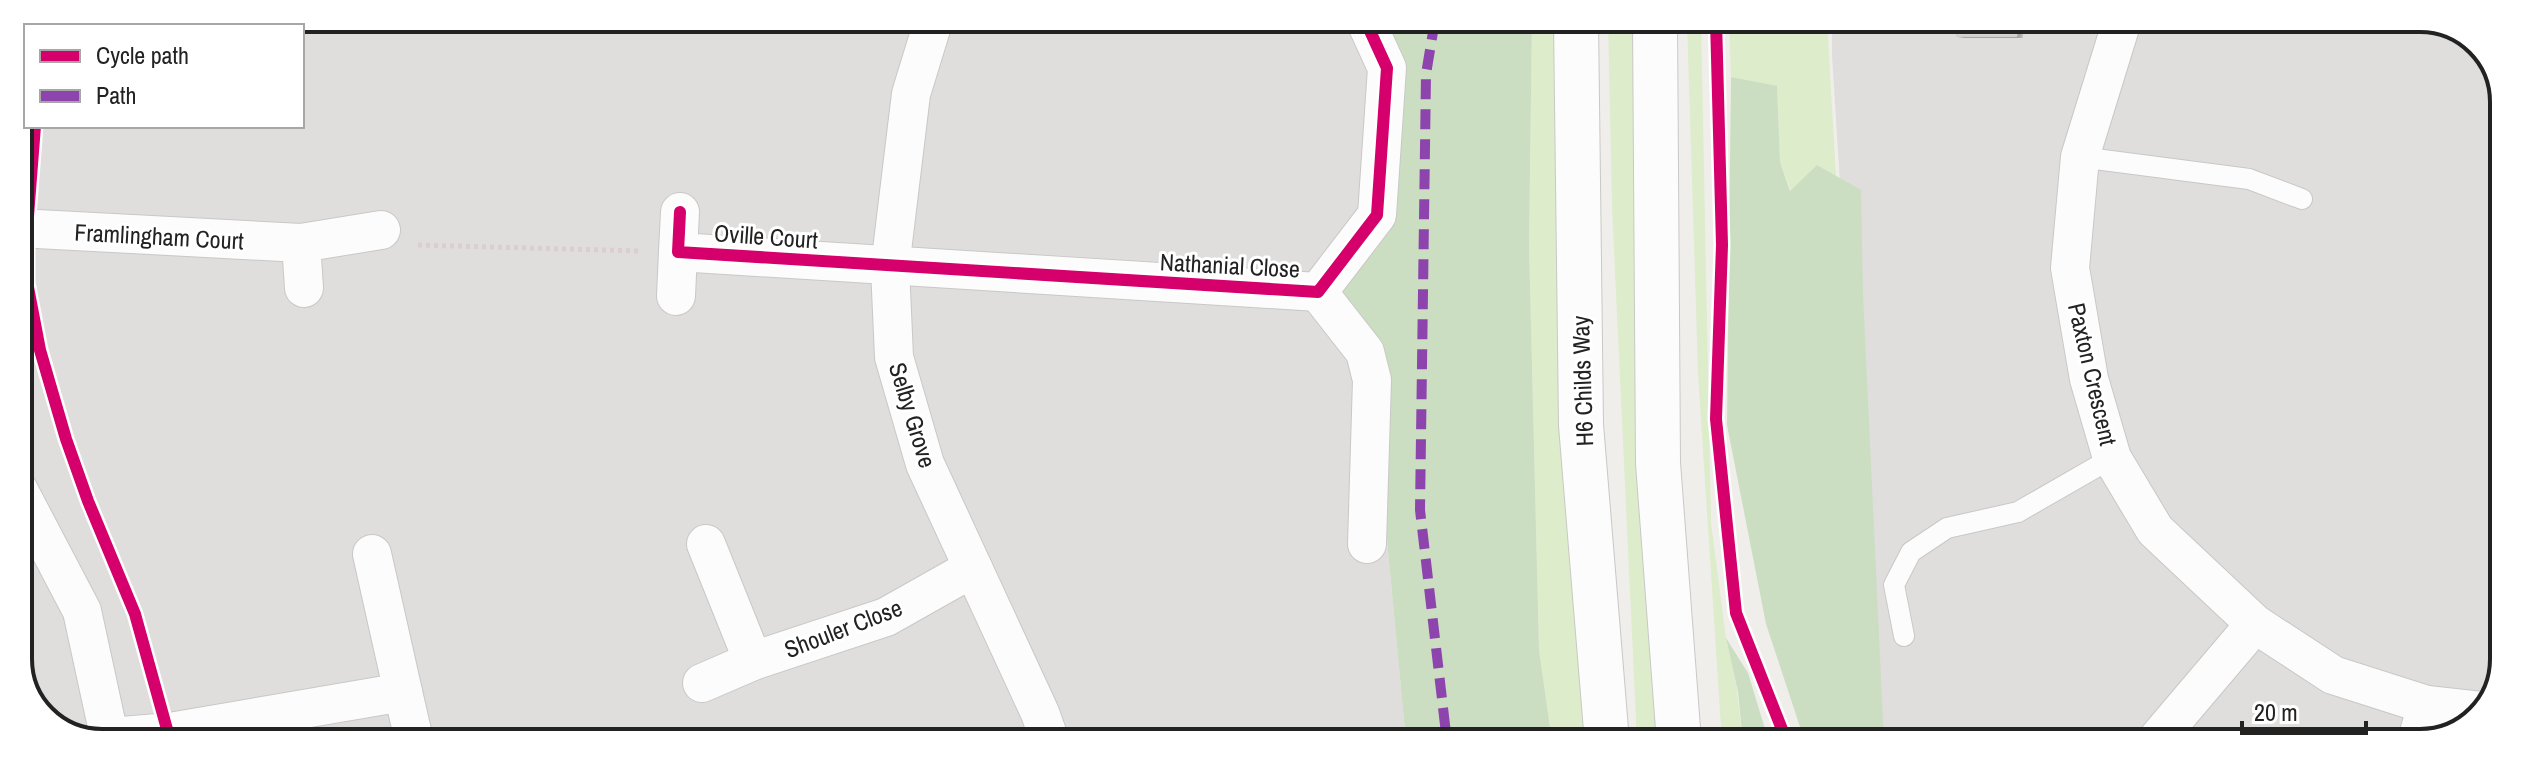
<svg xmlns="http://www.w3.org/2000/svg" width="2522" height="761" viewBox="0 0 2522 761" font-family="'Archivo Narrow',sans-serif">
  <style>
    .residential { fill: #dfdedc }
    .grass { fill: #ddeccb }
    .forest { fill: #cbdec1 }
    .building { fill: #d7d4d2; stroke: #d3d0cc; stroke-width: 2; filter: url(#shadow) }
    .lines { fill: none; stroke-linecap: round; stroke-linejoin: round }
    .service-casing { stroke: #c9c8c7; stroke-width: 22 }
    .minor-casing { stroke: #c9c8c7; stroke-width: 40 }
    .tertiary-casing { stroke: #c9c8c7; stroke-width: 46 }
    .path { stroke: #dccecd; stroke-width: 5; stroke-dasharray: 4 4; stroke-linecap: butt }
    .service { stroke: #fdfcfc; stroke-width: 20 }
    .minor { stroke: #fdfcfc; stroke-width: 38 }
    .tertiary { stroke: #fdfcfc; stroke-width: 44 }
    .quiet { stroke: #8e44ad; stroke-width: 10; stroke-dasharray: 20 10; stroke-linecap: butt }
    .cycleway-casing { stroke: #fff; stroke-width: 17 }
    .cycleway { stroke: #d6006c; stroke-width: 12 }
    .labels { text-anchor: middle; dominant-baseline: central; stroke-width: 6; stroke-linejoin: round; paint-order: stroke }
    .street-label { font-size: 24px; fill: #222; stroke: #fff }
    .rim { fill: none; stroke: #222; stroke-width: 4 }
  </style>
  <defs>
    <filter id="shadow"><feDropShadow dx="5" dy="9" stdDeviation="2" flood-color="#0004"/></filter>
  </defs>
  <rect width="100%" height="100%" fill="#f0eeeb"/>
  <g class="residential">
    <path d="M102 18 1382 20 1372 380 1406 742 80 740 36 711 18 665V101L26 82V126H302V26H82Z"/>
    <path d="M1832 20 2442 21 2484 47 2504 96 2501 681 2472 725 2421 743 1875 742 1832 55Z"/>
  </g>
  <g class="grass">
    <path d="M1532 20H1576L1595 742H1552L1539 650 1529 244Z"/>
    <path d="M1608 20H1634L1661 742H1637L1612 208Z"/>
    <path d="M1687 20H1701L1711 523 1726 638 1736 684 1743 742H1722L1698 374Z"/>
    <path d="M1729 20H1827L1836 176 1817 165 1791 191 1780 162 1777 87 1731 77Z"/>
  </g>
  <g class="forest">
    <path d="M1382 20H1532L1529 244 1539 650 1552 742H1406L1372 380 1318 293 1377 215Z"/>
    <path d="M1731 77 1777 86 1780 162 1790 191 1817 165 1861 190 1863 295 1884 742H1805L1766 624 1727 425Z"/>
    <path d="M1726 638 1748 673 1769 742H1743L1738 692Z"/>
  </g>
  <path class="building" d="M1957 20H2017L2016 36H1957Z"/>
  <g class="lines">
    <defs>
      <g id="service">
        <path d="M2080 157 2249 179 2302 199"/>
        <path d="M1904 636 1894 585 1911 552 1947 528 2018 512 2112 458"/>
      </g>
      <g id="minor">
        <path d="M934 19 911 94 890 267 894 357 925 464 1040 713 1050 741"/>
        <path d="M2122 21 2080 157 2070 268 2089 379 2112 458 2155 530 2255 624 2333 675 2427 705 2481 711"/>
        <path d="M680 212 678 252 1318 292 1377 215 1387 68 1365 20"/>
        <path d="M18 228 301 243 381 230"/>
        <path d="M301 243 304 288"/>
        <path d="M1318 292 1365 352 1372 380 1367 544"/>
        <path d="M676 296 678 252"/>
        <path d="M18 489 82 611 110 740"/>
        <path d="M706 544 753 661"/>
        <path d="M702 683 753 661 886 617 973 568"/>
        <path d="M403 692 414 740"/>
        <path d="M110 737 170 732 403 692 372 554"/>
        <path d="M2154 743 2255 624"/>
        <path d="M2416 743 2427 705"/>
      </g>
      <g id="tertiary">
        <path d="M1576 20 1581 425 1607 742"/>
        <path d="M1655 20 1658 463 1679 742"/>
      </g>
    </defs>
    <use href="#service" class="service-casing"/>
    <use href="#minor" class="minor-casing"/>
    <use href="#tertiary" class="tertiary-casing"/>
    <path class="path" d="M418 245 640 251"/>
    <use href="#service" class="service"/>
    <use href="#minor" class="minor"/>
    <use href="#tertiary" class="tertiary"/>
    <path class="quiet" d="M1435 20 1426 74 1420 510 1447 742"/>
    <defs>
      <g id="cycleway">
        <path d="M1716 20 1722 245 1716 419 1736 613 1787 742"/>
        <path d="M35 126 27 229V282L40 350 66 439 88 501 135 614 170 740"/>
        <path d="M680 212 678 252 1318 292 1377 215 1387 68 1365 20"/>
      </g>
    </defs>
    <use href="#cycleway" class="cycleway-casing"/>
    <use href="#cycleway" class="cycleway"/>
  </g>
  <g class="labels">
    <g class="street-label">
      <text transform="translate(159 236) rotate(3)">Framlingham Court</text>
      <text transform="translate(766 236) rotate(4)">Oville Court</text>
      <text transform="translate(1230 265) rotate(3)">Nathanial Close</text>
      <text transform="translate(2093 374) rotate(77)">Paxton Crescent</text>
      <text transform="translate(1582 381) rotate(-92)">H6 Childs Way</text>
      <text transform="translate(913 415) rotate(73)">Selby Grove</text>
      <text transform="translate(843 628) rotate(-21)">Shouler Close</text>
    </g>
  </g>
  <path d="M0 0H2522V761H0ZM102 32H2420A70 70 0 0 1 2490 102V659A70 70 0 0 1 2420 729H102A70 70 0 0 1 32 659V102A70 70 0 0 1 102 32Z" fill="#fff" fill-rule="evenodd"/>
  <path class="rim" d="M102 32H2420A70 70 0 0 1 2490 102V659A70 70 0 0 1 2420 729H102A70 70 0 0 1 32 659V102A70 70 0 0 1 102 32Z"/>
  <rect x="24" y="24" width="280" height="104" fill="#ffffff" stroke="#a7a7a7" stroke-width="2"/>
  <rect x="40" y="50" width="40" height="12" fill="#d6006c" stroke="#a7a7a7" stroke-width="2"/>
  <text x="96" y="64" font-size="24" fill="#222222">Cycle path</text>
  <rect x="40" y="90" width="40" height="12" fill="#8e44ad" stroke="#a7a7a7" stroke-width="2"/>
  <text x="96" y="104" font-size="24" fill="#222222">Path</text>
  <path d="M2242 721v12h124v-12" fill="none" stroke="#222222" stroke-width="4"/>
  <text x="2254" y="721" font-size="24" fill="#222222" stroke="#ffffff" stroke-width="6" paint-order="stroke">20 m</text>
</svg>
